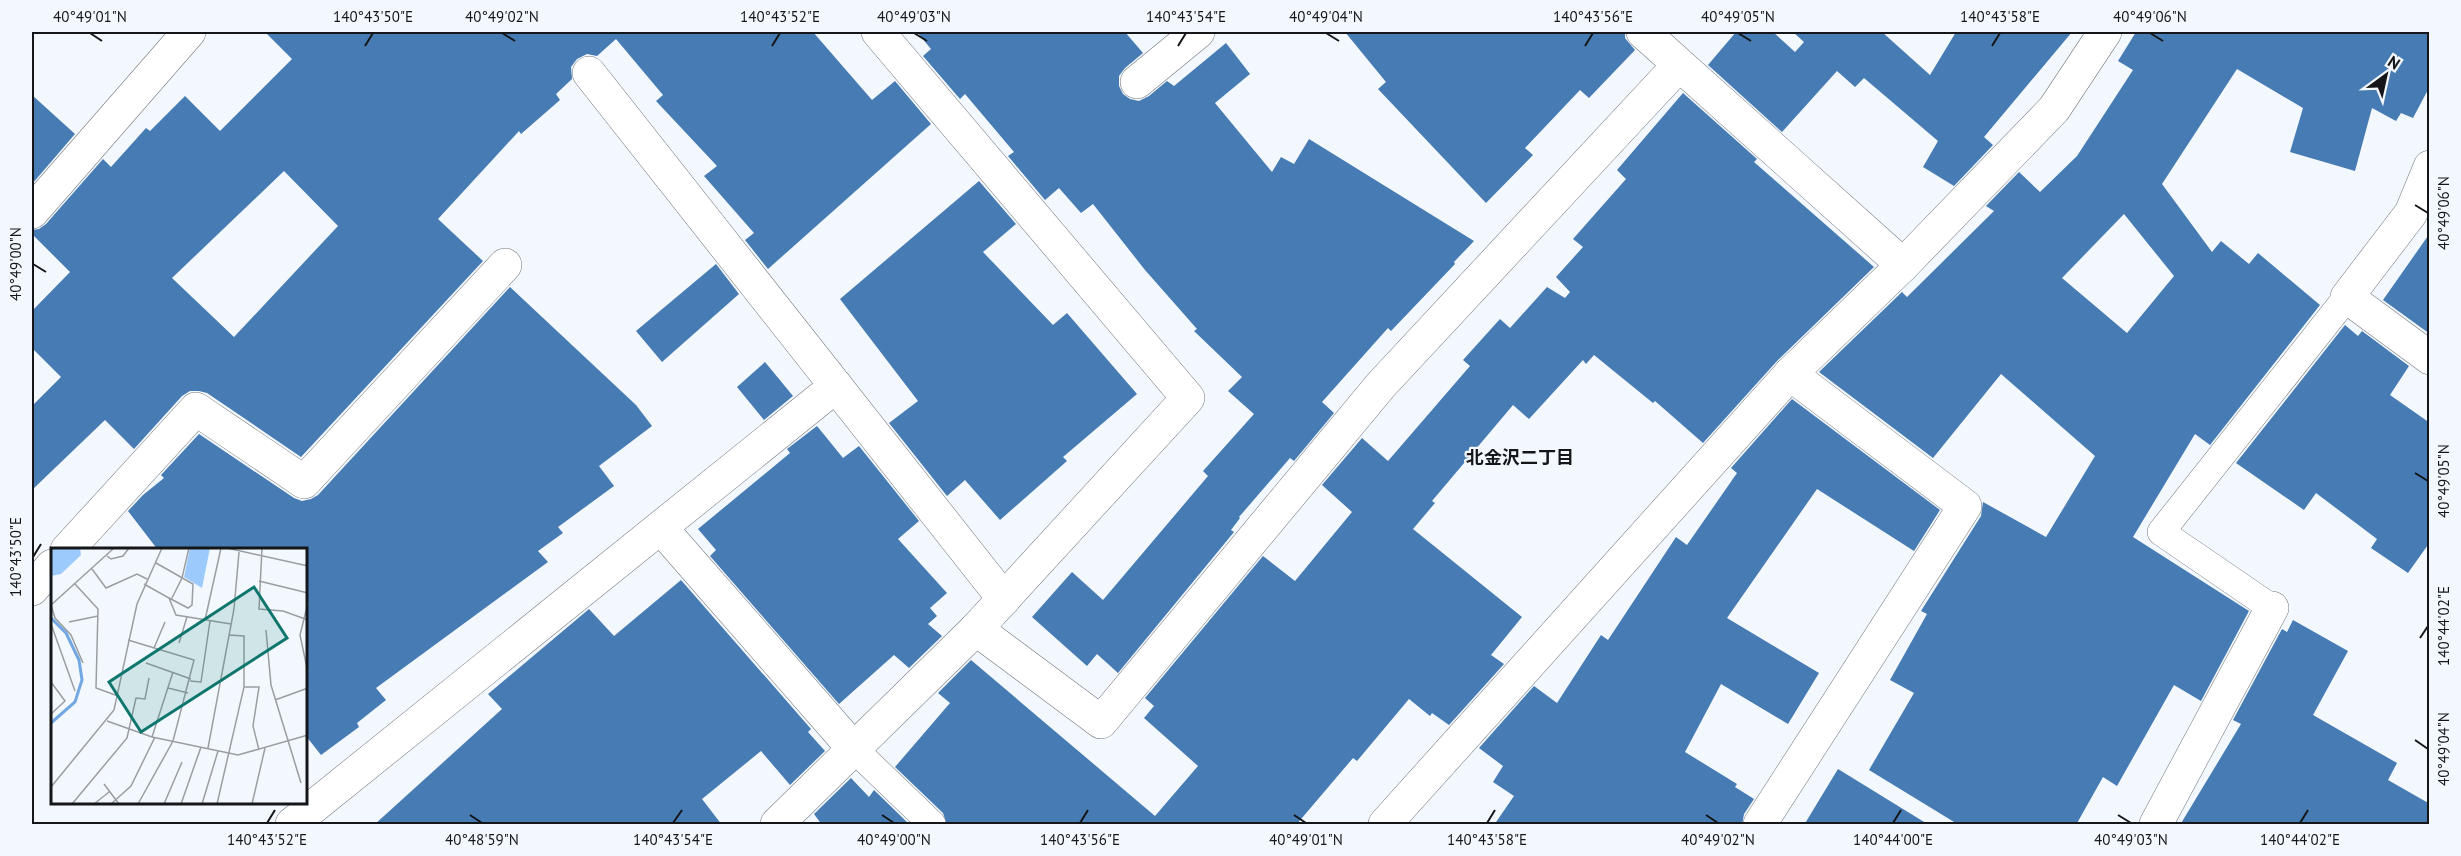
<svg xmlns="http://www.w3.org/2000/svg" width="2461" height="856" viewBox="0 0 2461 856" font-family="'PT Sans','Noto Sans JP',sans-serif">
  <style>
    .building { fill: #467bb3; fill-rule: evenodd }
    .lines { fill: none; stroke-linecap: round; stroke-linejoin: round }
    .service-casing { stroke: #72777e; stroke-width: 28 }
    .minor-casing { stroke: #72777e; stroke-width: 34 }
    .service { stroke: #fff; stroke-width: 27 }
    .minor { stroke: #fff; stroke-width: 33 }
    .ticks { fill: none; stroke: #141619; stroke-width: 2 }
    .labels { text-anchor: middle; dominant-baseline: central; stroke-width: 4.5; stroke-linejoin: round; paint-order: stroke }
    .neighbourhood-label { font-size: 18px; font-weight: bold; fill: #141619; stroke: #f3f8fe }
    .inset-river { fill: none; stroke: #71a8e3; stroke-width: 3 }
    .inset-road { fill: none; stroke: #9a9ea2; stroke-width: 1.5 }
    .view { fill: #0f766e; fill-opacity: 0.15; stroke: #0f766e; stroke-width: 3 }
    .inset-edge { fill: none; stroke: #141619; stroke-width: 3 }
    .neatline { fill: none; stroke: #141619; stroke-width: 2 }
    .ticks-label { font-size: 15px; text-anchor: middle; fill: #141619 }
  </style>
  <rect width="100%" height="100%" fill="#f3f8fe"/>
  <g class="building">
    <path d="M265 32H813L872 100 895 81 931 124 768 269 745 240 754 233 704 176 717 166 656 101 663 95 616 39 597 56 587 54 577 59 571 67 572 79 556 94 560 100 521 134 519 131 438 219 483 261 301 457 207 393 199 391H190L182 396 134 449 105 420 32 490V406L61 377 32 348V311L70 272 32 234V230L39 229 46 224 103 159 111 167 146 128 150 131 185 96 220 131 292 59ZM284 171 338 226 234 337 172 278Z"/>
    <path d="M917 32H1125L1143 53 1125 68 1119 76V86L1123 94 1130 99 1139 101 1149 96 1167 81 1174 86 1226 43 1250 74 1215 103 1272 172 1281 157 1294 164 1309 139 1474 241 1454 262 1455 264 1391 331 1388 328 1322 402 1334 413 1294 461 1290 458 1239 517 1240 518 1231 530 1234 532 1118 673 1097 654 1087 666 1032 617 1072 572 1103 600 1208 476 1203 471 1254 414 1228 391 1242 377 1194 331 1197 329 1145 270 1093 204 1081 213 1059 188 1045 200 1008 156 1014 152 965 94 960 99 923 56 931 49Z"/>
    <path d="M1345 32H1625V38L1635 50 1589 98 1580 90 1525 148 1533 155 1486 203 1378 89 1386 82Z"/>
    <path d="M1736 32H1773L1795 52 1804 42 1793 32H1882L1930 75 1956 32H2072L1984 137 1993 145 1954 186 1923 167 1938 141 1864 78 1855 87 1837 71 1782 132 1708 65Z"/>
    <path d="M2136 32H2430V86L2413 118 2401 113 2396 121 2372 108 2355 171 2290 152 2303 108 2237 69 2162 184 2212 252 2221 241 2249 264 2258 253 2320 305 2210 445 2195 434 2133 537 2249 611 2201 701 2174 685 2117 786 2103 777 2076 825H1959L1869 770 1914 693 1890 680 1927 614 1921 611 1981 516 1983 502 2046 537 2095 456 2001 374 1933 458 1819 372 1902 292 1907 297 1994 211 1986 206 2019 172 2040 192 2077 156 2133 70 2118 61ZM2124 214 2174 276 2127 333 2062 278Z"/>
    <path d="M1683 93 1757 159 1754 162 1874 267 1777 361 1703 443 1655 401 1653 403 1594 355 1586 364 1583 360 1529 419 1513 405 1432 501 1435 503 1413 529 1522 617 1491 655 1504 664 1449 725 1432 713 1430 716 1409 699 1357 761 1353 758 1296 825H947L943 813 895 767 950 703 938 693 971 660 1155 816 1198 766 1144 718 1154 706 1145 698 1263 556 1295 581 1352 512 1322 485 1362 438 1388 461 1470 366 1463 360 1500 319 1510 328 1547 287 1565 298 1570 292 1556 277 1583 247 1573 239 1626 179 1617 170Z"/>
    <path d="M32 95 75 134 32 184Z"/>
    <path d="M979 181 1016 224 983 252 1053 325 1067 313 1137 394 1063 457 1067 461 1000 520 965 480 947 496 889 423 918 401 840 299Z"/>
    <path d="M2430 233V334L2383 300Z"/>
    <path d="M716 264 739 294 662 362 636 331Z"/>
    <path d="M510 287 636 405 652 426 599 466 614 486 558 527 563 533 538 551 548 562 376 688 386 700 357 723 359 727 321 755 306 736V550H158L128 511 143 495 164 478 161 475 199 434 294 498 302 501 311 499 318 495Z"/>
    <path d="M2345 325 2358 336 2362 331 2409 366 2390 395 2430 423V542L2408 573 2371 548 2377 539 2316 493 2304 510 2236 463Z"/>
    <path d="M765 362 793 396 764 420 737 387Z"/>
    <path d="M1792 399 1940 510 1914 551 1817 489 1727 618 1819 673 1788 724 1721 684 1685 752 1737 784 1735 787 1754 799 1744 814 1742 825H1494L1514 796 1493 782 1503 766 1479 748 1534 686 1557 703 1601 635 1608 640 1676 537 1687 545 1737 473 1731 468Z"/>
    <path d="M817 426 843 458 859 446 919 521 898 539 947 593 930 608 937 616 928 624 942 636 909 668 894 655 839 704 710 556 716 550 698 529 790 453 787 449Z"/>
    <path d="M681 580 811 729 808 732 825 751 790 785 761 751 702 799 722 825H374L502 709 488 694 589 609 614 636Z"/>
    <path d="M2293 620 2348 651 2313 715 2397 763 2388 780 2430 804V825H2180L2241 724 2233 720 2282 629 2287 632Z"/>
    <path d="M1838 769 1929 825H1804Z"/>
    <path d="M851 778 869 797 874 790 910 825H822L814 814Z"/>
  </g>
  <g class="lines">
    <defs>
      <g id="service">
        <path d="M2272 608 2161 532 2347 297"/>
        <path d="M854 749 932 824"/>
      </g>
      <g id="minor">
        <path d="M1643 32 1903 265"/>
        <path d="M589 73 1004 599"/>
        <path d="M1137 82 1198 32"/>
        <path d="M2430 167 2411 213 2347 297 2430 358"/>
        <path d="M32 212 189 32"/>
        <path d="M661 528 854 749"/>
        <path d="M67 550 196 409 304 482 505 265"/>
        <path d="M32 589 52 566"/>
        <path d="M976 629 1101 722 1381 385 1679 65"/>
        <path d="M292 824 836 386"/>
        <path d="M777 824 976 629 1188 398 878 32"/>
        <path d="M1385 824 1790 374 1903 265 2054 109 2105 32"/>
        <path d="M1760 824 1965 506 1790 374"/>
        <path d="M2156 824 2272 608"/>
      </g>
    </defs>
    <use href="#service" class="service-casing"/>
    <use href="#minor" class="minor-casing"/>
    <use href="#service" class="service"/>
    <use href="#minor" class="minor"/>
  </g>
  <path class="ticks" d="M90 33 102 41M502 33 515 41M914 33 927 41M1326 33 1339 41M1738 33 1751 41M2150 33 2163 41M365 46 373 33M772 46 780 33M1178 46 1186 33M1585 46 1593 33M1992 46 2000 33M2415 205 2428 213M33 264 46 272M2415 473 2428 481M33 557 41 544M2420 638 2428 626M2415 740 2428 749M470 815 482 823M882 815 894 823M1294 815 1306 823M1706 815 1718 823M2118 815 2131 823M267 823 275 810M673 823 682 810M1080 823 1088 810M1487 823 1495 810M1893 823 1901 810M2300 823 2308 810"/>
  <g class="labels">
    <g class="neighbourhood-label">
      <text x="1520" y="457">北金沢二丁目</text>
    </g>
  </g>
  <g transform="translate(51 548)">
    <rect width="256" height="256" fill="#f3f8fe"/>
    <path d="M0 0H29L30 7 10 26 0 28ZM139 0H159L151 40 133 29Z" fill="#9ccafd"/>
    <path class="inset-river" d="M0 70 15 85 28 112 31 132 24 154 0 175"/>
    <path class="inset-road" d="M176 0 257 18M211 0 208 61 232 63 257 72M56 8 60 11 72 8 78 0M105 15 142 36 141 57 137 60 118 50M41 21 55 40 86 26 96 31M208 33 257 45M24 36 47 61 45 140 67 148M93 36 118 50 125 67 180 76M120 52 131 30 138 0M257 55 249 87 257 125M0 57 4 70 20 87 32 115M0 57 63 0M154 72 170 0M18 74 47 68M0 76 24 143M215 82 220 137 250 235M77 92 143 112 122 193 87 256M128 95 136 69M103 100 114 74M95 115 140 131M139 133 150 134 159 73M0 134 14 153 0 166M193 139H208L202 178 208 202M117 140 137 145M224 152 257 140M56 173 101 189 187 207 257 187M101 189 122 124M157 200 183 61 188 4M53 236 68 256M0 239 63 162 86 56 111 0M21 256 76 190 85 150 94 151 98 130M43 256 58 244M60 256 80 238 104 189M113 256 131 214M130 256 150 199M151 256 167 203M166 256 193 139V88L178 87M201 256 214 200"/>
    <path class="view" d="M203 39 236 90 90 184 58 134Z"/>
    <rect width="256" height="256" class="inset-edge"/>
  </g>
  <rect width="2461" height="856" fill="none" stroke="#f3f8fe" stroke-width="66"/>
  <g transform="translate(2386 75) rotate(33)" stroke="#f3f8fe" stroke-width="4.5" paint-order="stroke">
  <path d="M0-4.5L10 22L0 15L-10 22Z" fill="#141619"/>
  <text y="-9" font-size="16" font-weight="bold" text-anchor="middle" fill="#141619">N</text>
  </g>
  <rect x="33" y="33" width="2395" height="790" class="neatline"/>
  <g class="ticks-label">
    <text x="90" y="22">40°49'01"N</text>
    <text x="373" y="22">140°43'50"E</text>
    <text x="502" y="22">40°49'02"N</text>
    <text x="780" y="22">140°43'52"E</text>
    <text x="914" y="22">40°49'03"N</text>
    <text x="1186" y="22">140°43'54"E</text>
    <text x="1326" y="22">40°49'04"N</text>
    <text x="1593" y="22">140°43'56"E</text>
    <text x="1738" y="22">40°49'05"N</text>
    <text x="2000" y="22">140°43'58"E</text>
    <text x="2150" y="22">40°49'06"N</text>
    <text transform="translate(2444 213) rotate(-90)" y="5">40°49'06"N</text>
    <text transform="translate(16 264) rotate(-90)" y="5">40°49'00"N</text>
    <text transform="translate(2444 481) rotate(-90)" y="5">40°49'05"N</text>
    <text transform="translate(16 557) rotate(-90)" y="5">140°43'50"E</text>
    <text transform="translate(2444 626) rotate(-90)" y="5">140°44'02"E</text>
    <text transform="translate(2444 749) rotate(-90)" y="5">40°49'04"N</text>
    <text x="267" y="845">140°43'52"E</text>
    <text x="482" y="845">40°48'59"N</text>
    <text x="673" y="845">140°43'54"E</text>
    <text x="894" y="845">40°49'00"N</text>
    <text x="1080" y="845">140°43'56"E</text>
    <text x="1306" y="845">40°49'01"N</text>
    <text x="1487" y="845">140°43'58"E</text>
    <text x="1718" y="845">40°49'02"N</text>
    <text x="1893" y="845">140°44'00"E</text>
    <text x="2131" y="845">40°49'03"N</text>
    <text x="2300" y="845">140°44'02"E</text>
  </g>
</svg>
